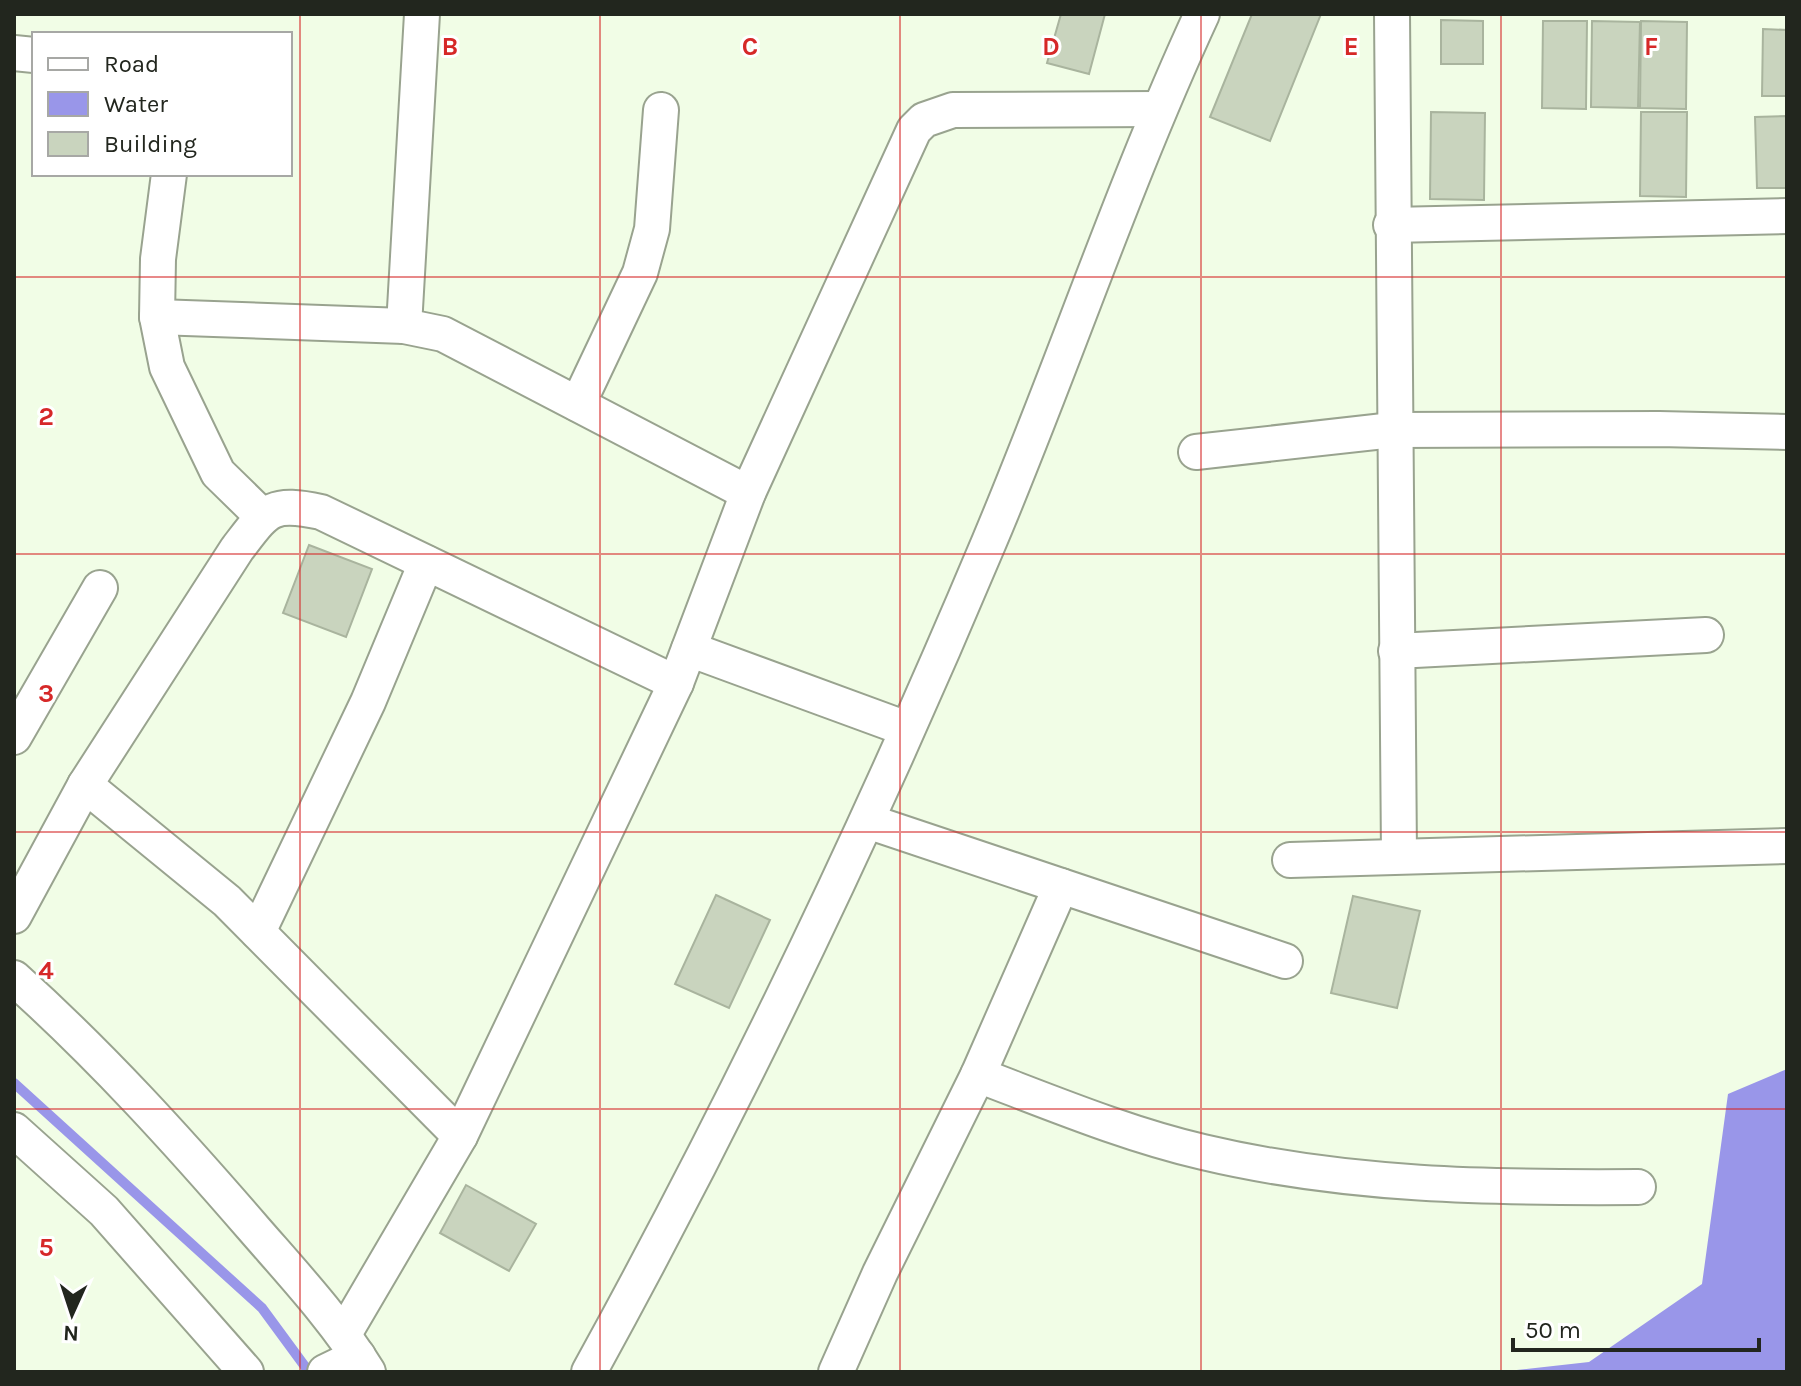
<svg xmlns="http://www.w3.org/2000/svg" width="1801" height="1386" viewBox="0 0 1801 1386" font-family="Karla,sans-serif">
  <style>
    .water { fill: #9996e9 }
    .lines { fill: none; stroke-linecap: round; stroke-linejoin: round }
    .stream { stroke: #9996e9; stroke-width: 10 }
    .building { fill: #c9d4be; stroke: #a9b49e; stroke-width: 2 }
    .minor-casing { stroke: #99a38f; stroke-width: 38 }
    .minor { stroke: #fff; stroke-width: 34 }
    .grid { fill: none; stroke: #d62828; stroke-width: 2; stroke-opacity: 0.55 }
    .grid-label { font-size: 26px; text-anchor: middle; font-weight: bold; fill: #d62828; stroke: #fff; stroke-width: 6; stroke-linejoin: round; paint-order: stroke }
  </style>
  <rect width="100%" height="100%" fill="#f1fde6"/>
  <path class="water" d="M1787 1069V1372H1498L1589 1362 1702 1284 1728 1094Z"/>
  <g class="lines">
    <path class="stream" d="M14 1083 262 1308 309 1372"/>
  </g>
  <g class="building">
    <path d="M1061 14H1105L1089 74 1047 63Z"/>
    <path d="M1252 14H1321L1270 141 1210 117Z"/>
    <path d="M1441 20 1483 21V64H1441Z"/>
    <path d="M1543 21H1587L1586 109 1542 108Z"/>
    <path d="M1592 21 1640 22 1638 108 1591 107Z"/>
    <path d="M1641 21 1687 22 1686 109 1640 108Z"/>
    <path d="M1763 29 1787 30V96H1762Z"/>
    <path d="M1431 112 1485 113 1484 200 1430 199Z"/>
    <path d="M1641 112H1687L1686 197 1640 196Z"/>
    <path d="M1787 116V188H1757L1755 117Z"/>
    <path d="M309 545 372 569 346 637 283 613Z"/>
    <path d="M716 895 770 920 729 1008 675 984Z"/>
    <path d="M1353 896 1420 911 1397 1008 1331 993Z"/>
    <path d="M466 1185 536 1224 509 1271 440 1233Z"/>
  </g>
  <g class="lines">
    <defs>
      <g id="minor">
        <path d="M1392 14 1399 855"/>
        <path d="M14 53 34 55"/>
        <path d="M169 174 158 259 157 317 167 367 218 473 262 516"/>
        <path d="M1391 225 1787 216"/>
        <path d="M157 317 404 326 443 334 748 493"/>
        <path d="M404 326 422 14"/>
        <path d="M578 404 640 273 652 229 661 110"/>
        <path d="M1196 452 1393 430 1659 429 1787 432"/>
        <path d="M689 649 907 729"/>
        <path d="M1396 651 1706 635"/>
        <path d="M14 737 100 588"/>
        <path d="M85 785 227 901 460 1136"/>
        <path d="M867 821 1285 961"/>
        <path d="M1290 860 1787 846"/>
        <path d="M14 916 85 785 237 549C267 510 270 501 321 512L676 683"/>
        <path d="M258 932 368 702 426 563"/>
        <path d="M14 978C101 1056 178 1141 254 1229 294 1275 336 1320 368 1372"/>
        <path d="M978 1075C1052 1103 1126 1134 1203 1152 1346 1186 1492 1188 1638 1187"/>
        <path d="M14 1130 104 1211 246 1372"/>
        <path d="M344 1334 460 1136 676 683 748 493 914 130 924 120 953 110 1158 109"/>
        <path d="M325 1372 358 1356"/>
        <path d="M589 1372C737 1103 870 825 989 542 1063 367 1122 187 1202 14"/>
        <path d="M836 1372 880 1273 978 1075 1061 886"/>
      </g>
    </defs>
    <use href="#minor" class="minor-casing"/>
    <use href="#minor" class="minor"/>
  </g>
  <path class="grid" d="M300 14V1372M600 14V1372M900 14V1372M1201 14V1372M1501 14V1372M14 277H1787M14 554H1787M14 832H1787M14 1109H1787"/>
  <g class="grid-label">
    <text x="450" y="55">B</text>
    <text x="750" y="55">C</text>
    <text x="1051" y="55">D</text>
    <text x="1351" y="55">E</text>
    <text x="1651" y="55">F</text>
    <text x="46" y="425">2</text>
    <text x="46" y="702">3</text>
    <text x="46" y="979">4</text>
    <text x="46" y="1256">5</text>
  </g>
  <rect width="1801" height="1386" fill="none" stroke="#22261e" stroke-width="32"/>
  <rect x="32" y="32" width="260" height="144" fill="#ffffff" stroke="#a7a8a5" stroke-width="2"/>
  <rect x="48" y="58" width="40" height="12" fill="#ffffff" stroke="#a7a8a5" stroke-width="2"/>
  <text x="104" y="72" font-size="24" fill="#22261e">Road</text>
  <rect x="48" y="92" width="40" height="24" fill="#9996e9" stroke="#a7a8a5" stroke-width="2"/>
  <text x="104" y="112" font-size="24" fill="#22261e">Water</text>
  <rect x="48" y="132" width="40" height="24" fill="#c9d4be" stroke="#a7a8a5" stroke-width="2"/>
  <text x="104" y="152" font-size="24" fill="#22261e">Building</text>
  <g transform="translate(72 1314) rotate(183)" stroke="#ffffff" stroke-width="6" paint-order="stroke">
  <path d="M0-6L14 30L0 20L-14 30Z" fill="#22261e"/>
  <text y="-12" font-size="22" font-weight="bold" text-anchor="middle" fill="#22261e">N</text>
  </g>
  <path d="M1513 1338v12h246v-12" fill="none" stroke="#22261e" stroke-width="4"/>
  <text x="1525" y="1338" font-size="24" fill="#22261e" stroke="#ffffff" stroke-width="6" paint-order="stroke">50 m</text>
</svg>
